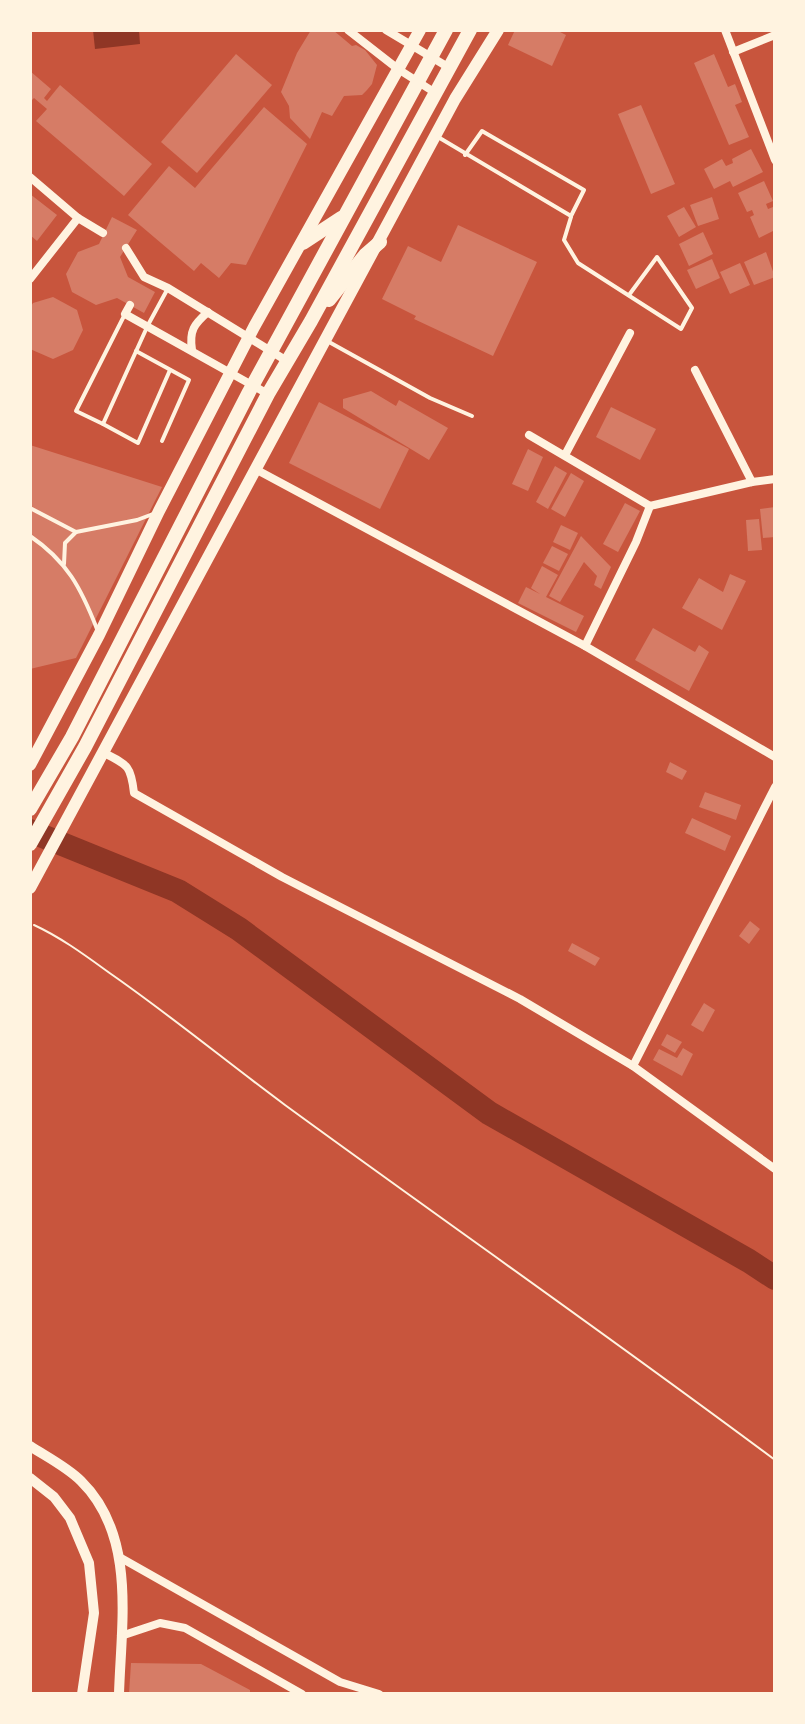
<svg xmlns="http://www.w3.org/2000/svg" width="805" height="1724" viewBox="0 0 805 1724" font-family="Signika,sans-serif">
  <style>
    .water { fill: #8f3625 }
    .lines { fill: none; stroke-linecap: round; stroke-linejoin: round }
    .river { stroke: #8f3625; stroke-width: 24 }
    .building { fill: #d67c66 }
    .path { stroke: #fff3e0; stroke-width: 2 }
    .service { stroke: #fff3e0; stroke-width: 4 }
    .minor { stroke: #fff3e0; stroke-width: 8 }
    .tertiary { stroke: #fff3e0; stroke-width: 10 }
    .secondary { stroke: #fff3e0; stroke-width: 12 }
    .trunk { stroke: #fff3e0; stroke-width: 14 }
  </style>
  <rect width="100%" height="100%" fill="#c8553d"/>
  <path class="water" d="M93 30H139L140 44 95 49Z"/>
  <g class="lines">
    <path class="river" d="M30 831 178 891 239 929 489 1113 749 1261 775 1278"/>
  </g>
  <g class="building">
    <path d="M311 30H333L352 46 356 45 365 50 377 65 372 84 367 90 362 95 344 96 332 116 322 112 310 139 290 118 289 106 281 92 297 53Z"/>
    <path d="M515 30H556L566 35 552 66 508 45Z"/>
    <path d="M236 54 272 85 197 173 161 142Z"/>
    <path d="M714 54 728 87 735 84 742 102 735 105 749 137 729 145 694 63Z"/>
    <path d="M30 71 51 89 44 98 47 101 60 85 152 164 124 196 36 121 47 109 34 98 30 102Z"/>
    <path d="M641 105 675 184 651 194 618 114Z"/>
    <path d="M264 107 307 144 246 265 231 263 219 278 201 263 194 271 128 215 169 166 195 188Z"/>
    <path d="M751 149 763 172 733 187 730 181 714 189 704 169 722 159 726 166 733 163 732 159Z"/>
    <path d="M764 181 773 201 766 204 768 209 773 207 775 211V230L759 238 750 217 754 215 752 210 747 212 738 193Z"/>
    <path d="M30 194 57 215 37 241 30 235Z"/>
    <path d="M712 197 719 219 698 226 690 205Z"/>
    <path d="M684 207 696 227 679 237 667 216Z"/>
    <path d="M112 217 137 230 120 257 128 277 155 292 144 313 117 298 96 305 72 292 66 274 78 252 99 244Z"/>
    <path d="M458 225 537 262 493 356 414 319 416 316 382 299 408 246 441 262Z"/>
    <path d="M703 232 713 254 689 266 679 244Z"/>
    <path d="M766 252 775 277 754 285 744 262Z"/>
    <path d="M712 259 720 278 696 289 687 270Z"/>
    <path d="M740 263 750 285 730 294 720 272Z"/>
    <path d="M53 297 77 310 83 330 73 350 53 359 30 349V308L33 303Z"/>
    <path d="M371 391 396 406 399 400 448 428 429 460 343 408V399Z"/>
    <path d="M319 402 409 449 380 509 289 463Z"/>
    <path d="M611 407 656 429 640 460 596 437Z"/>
    <path d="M30 445 162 487 76 658 30 669Z"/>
    <path d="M528 449 543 457 528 491 512 484Z"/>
    <path d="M555 466 567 473 548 509 536 502Z"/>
    <path d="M571 473 584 481 565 517 551 509Z"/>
    <path d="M625 503 640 511 618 552 603 544Z"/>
    <path d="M775 507V537L763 538 760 509Z"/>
    <path d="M759 519 762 550 748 551 746 520Z"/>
    <path d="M561 525 578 533 570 550 553 542Z"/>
    <path d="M581 536 611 567 601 589 594 585 597 576 584 562 560 602 549 596Z"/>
    <path d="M552 546 568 554 559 571 543 563Z"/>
    <path d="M542 566 558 575 546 597 584 616 576 632 518 603 526 587 540 594 531 588Z"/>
    <path d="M730 574 746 581 722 630 682 608 699 578 723 592Z"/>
    <path d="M653 628 695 652 699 645 709 652 689 691 635 660Z"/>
    <path d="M670 762 687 771 682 780 666 772Z"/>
    <path d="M705 792 741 805 736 820 699 807Z"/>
    <path d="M692 818 731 836 725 851 685 833Z"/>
    <path d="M750 921 760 929 749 944 739 936Z"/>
    <path d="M572 943 600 958 595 966 568 951Z"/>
    <path d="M704 1003 715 1010 703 1032 691 1025Z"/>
    <path d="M667 1034 682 1042 675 1053 661 1045Z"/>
    <path d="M683 1048 693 1054 682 1076 653 1060 659 1049 677 1058Z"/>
    <path d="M131 1663 201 1664 250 1690V1694H129Z"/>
  </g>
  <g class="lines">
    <path class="path" d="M34 925C62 938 86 956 111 974 170 1015 227 1062 285 1105 448 1224 613 1339 775 1460"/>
    <g class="service">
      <path d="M438 137 571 216 584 190 482 131 465 155"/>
      <path d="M571 217 564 240 578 263 681 329 692 308 657 257 629 295"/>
      <path d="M125 314 76 411 103 424 148 325 167 290"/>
      <path d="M329 342 430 398 472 416"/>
      <path d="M136 351 189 380 162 441"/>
      <path d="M103 424 138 443 170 370"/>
      <path d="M30 508 76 532 137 520 153 514"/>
      <path d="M30 536C67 561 81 588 97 629"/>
      <path d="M64 564 65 543 76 532"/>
    </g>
    <g class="minor">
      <path d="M348 30 398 69 434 92"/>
      <path d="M386 30 448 67"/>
      <path d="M725 30 775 160"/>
      <path d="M733 52 775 35"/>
      <path d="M30 177 78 218 103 233"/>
      <path d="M126 248 144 277 168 288 287 361"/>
      <path d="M30 279 78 218"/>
      <path d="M130 305 125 314 268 394"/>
      <path d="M192 350C189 331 194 324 208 312"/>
      <path d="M695 370 752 482"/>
      <path d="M529 435 650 506"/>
      <path d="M565 455 630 333"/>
      <path d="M257 470 585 646 775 757"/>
      <path d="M585 646 636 542 650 506 752 482 775 479"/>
      <path d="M104 753C128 765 131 766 134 793L282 877 520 999 633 1066 775 1169"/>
      <path d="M633 1066 775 787"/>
      <path d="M121 1558 340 1682 379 1694"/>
      <path d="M121 1636 160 1623 185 1628 302 1694"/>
    </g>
    <g class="tertiary">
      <path d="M30 1446C47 1457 67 1467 81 1481 137 1536 121 1624 119 1694"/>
      <path d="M30 1478 54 1497 70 1518 89 1563 94 1613 82 1694"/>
    </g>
    <g class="secondary">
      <path d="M30 765 99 635 159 511 254 327 420 30"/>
      <path d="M30 888 455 99 498 30"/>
    </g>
    <g class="trunk">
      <path d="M303 243 341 218"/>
      <path d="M329 300 365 255 380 242"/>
      <path d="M30 809 72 737 249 392 446 30"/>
      <path d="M30 844 85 747 268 394 311 321 470 30"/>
    </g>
  </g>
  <rect width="805" height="1724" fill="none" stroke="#fff3e0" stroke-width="64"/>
</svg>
